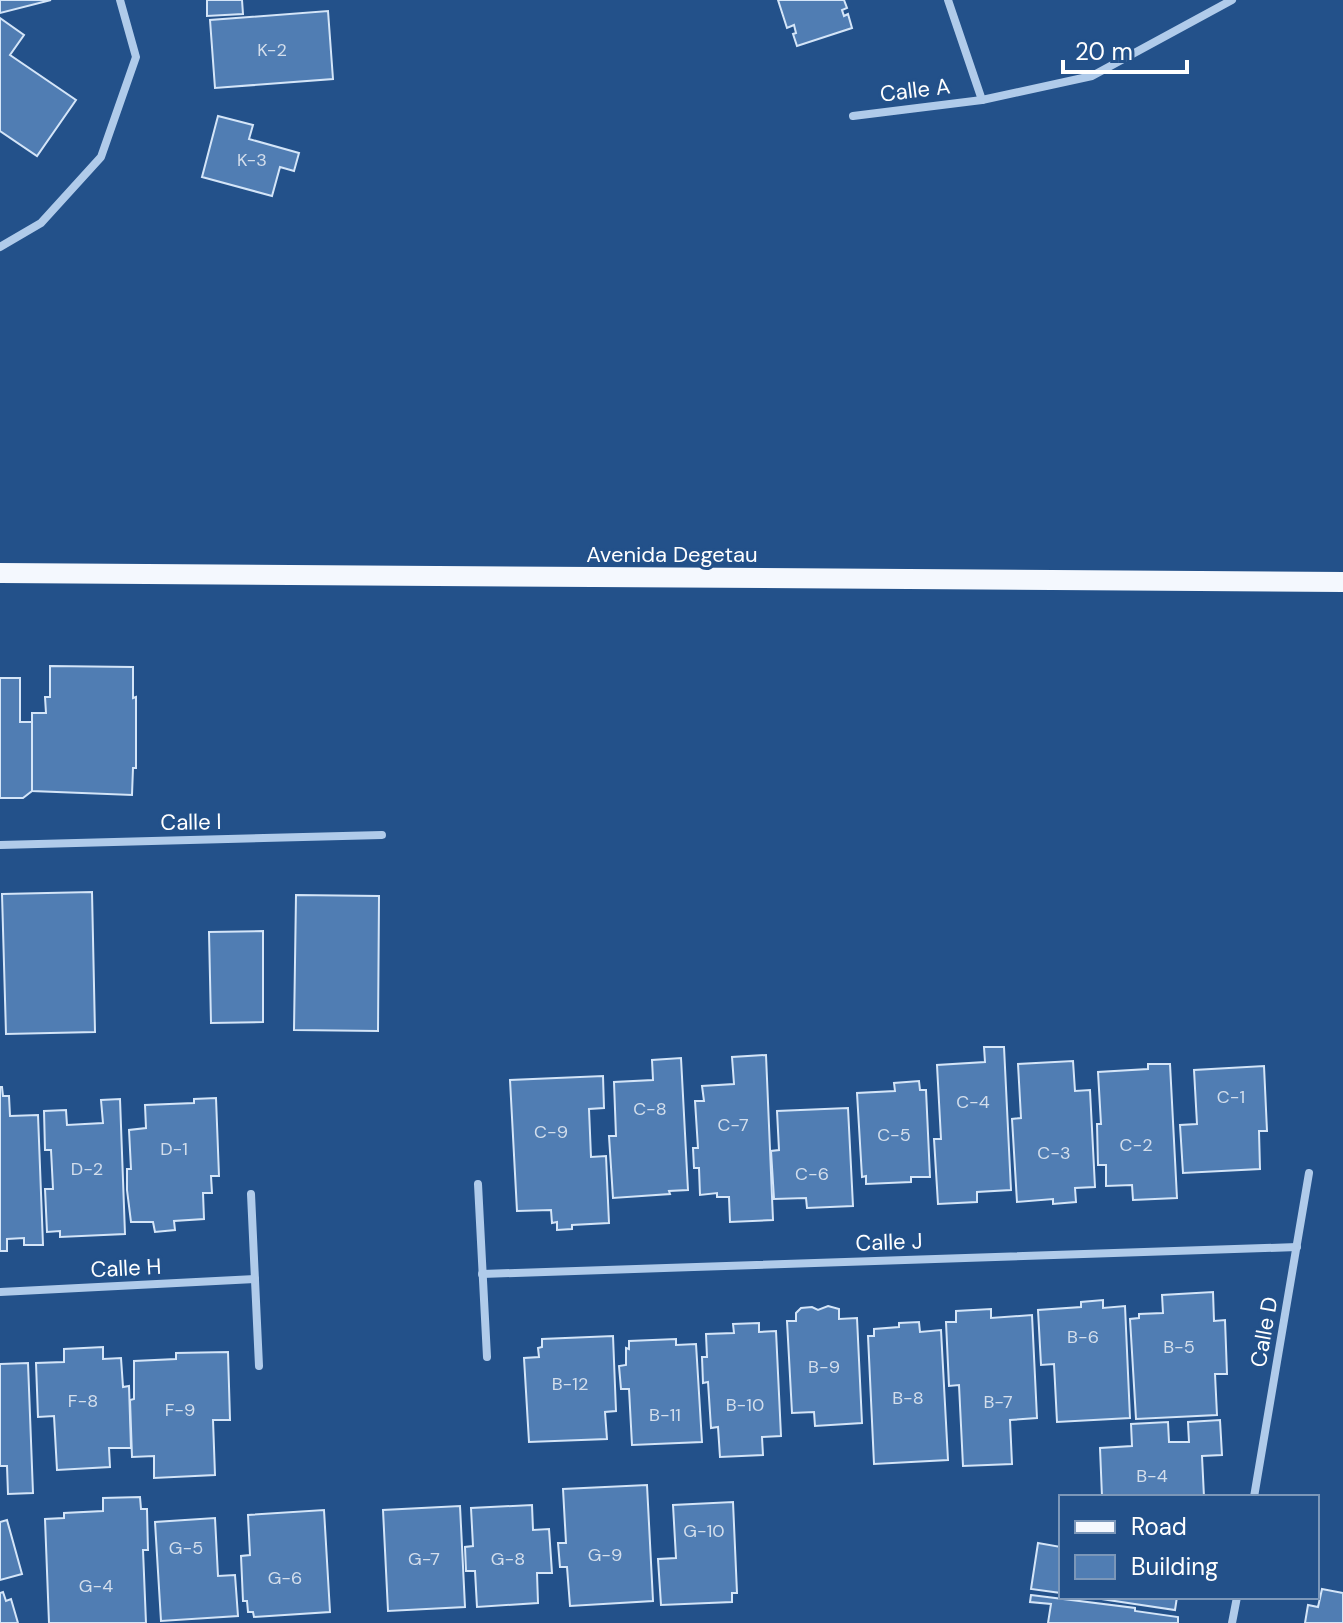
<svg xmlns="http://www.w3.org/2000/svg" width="1343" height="1623" viewBox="0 0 1343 1623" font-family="'DM Sans',sans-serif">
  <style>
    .building { fill: #507db3; stroke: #d4e5f8; stroke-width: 2 }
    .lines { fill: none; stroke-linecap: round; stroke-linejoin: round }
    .street { stroke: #b0cbea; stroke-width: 8 }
    .primary { stroke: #f4f8fe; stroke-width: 20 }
    .labels { text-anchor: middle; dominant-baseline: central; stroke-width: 6; stroke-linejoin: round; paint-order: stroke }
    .number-label { font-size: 18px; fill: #d3deec }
    .street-label { font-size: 22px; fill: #fff; stroke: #23518a }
  </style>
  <rect width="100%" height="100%" fill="#23518a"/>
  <g class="building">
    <path d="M0 0H51L0 13Z"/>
    <path d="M207 0H242L243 14 207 16Z"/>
    <path d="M778 0H844L847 8 842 10 844 16 848 14 852 28 797 46 793 34 796 33 794 25 787 28Z"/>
    <path d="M328 11 333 79 215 88 210 20Z"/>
    <path d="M0 18 24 35 10 55 76 100 37 156 0 131Z"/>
    <path d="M218 116 253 125 249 139 299 153 294 171 280 167 272 196 202 177Z"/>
    <path d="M50 666 133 667V698L136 697V768H133L132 795 32 791V713H46L45 697H50Z"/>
    <path d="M0 678H20V722H32V791L23 798H0Z"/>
    <path d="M92 892 95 1032 6 1034 2 894Z"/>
    <path d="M296 895 379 896 378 1031 294 1030Z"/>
    <path d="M263 931V1022L211 1023 209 932Z"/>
    <path d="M984 1047H1004L1011 1190 977 1192V1202L938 1204 934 1139H941L937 1065 985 1062Z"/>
    <path d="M766 1055 773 1220 730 1222 729 1197H717V1193L700 1195 699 1168H694L693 1148H698L695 1101H704L702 1086 734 1084 732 1057Z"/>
    <path d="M681 1058 688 1190 669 1191 670 1194 613 1198 609 1136H616L614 1082 653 1080 652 1060Z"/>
    <path d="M1073 1061 1075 1091 1090 1090 1095 1187 1075 1188 1076 1202 1053 1204V1199L1017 1202 1012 1119 1021 1118 1018 1064Z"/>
    <path d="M1148 1064H1170L1177 1198 1133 1200 1132 1185 1106 1186V1165H1098L1097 1124H1101L1098 1072 1148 1069Z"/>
    <path d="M1264 1066 1267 1131H1259L1260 1169 1183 1173 1180 1125 1197 1124 1194 1070Z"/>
    <path d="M603 1076 604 1108 589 1109 591 1157 606 1156 609 1223 572 1225V1229L557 1230V1222L552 1223 551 1210 517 1211 510 1080Z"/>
    <path d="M919 1081 920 1090H926L930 1177H911V1182L866 1184V1176L862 1177 857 1093 895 1091 894 1083Z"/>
    <path d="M0 1087H2L3 1096H9L10 1116 38 1115 43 1245H24V1238L7 1239V1251H0Z"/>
    <path d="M216 1098 219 1176H211L212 1193H203L204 1219 174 1221 175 1230 155 1232 153 1222H131L127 1190V1169H131L129 1130 146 1128 145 1105 194 1103V1099Z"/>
    <path d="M120 1099 125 1234 60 1237V1231L47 1232 45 1189H53L51 1150H45L44 1111 66 1110 67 1125 103 1123 101 1100Z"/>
    <path d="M848 1108 853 1206 807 1208 806 1198 774 1199 771 1151 779 1150 777 1111Z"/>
    <path d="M1213 1292 1214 1321 1225 1320 1227 1374H1215L1217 1415 1136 1419 1130 1319 1139 1318V1314L1163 1313 1162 1295Z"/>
    <path d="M1103 1300V1308L1125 1306 1130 1418 1057 1422 1054 1364 1041 1365 1038 1310 1081 1307V1302Z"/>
    <path d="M828 1306 839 1309V1319L857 1318 862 1423 815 1426 814 1412 792 1413 787 1321H796V1313L801 1308 812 1307 818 1310Z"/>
    <path d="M991 1309V1318L1032 1315 1037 1418 1010 1420 1012 1464 963 1466 959 1385 949 1386 946 1322H956V1311Z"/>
    <path d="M919 1322 920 1332 941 1330 948 1460 874 1464 868 1336H874V1329L899 1327V1323Z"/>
    <path d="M759 1323V1332L776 1331 781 1436 762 1437 763 1455 720 1457 718 1427 711 1428 708 1382 703 1383 702 1357H707L706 1334 734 1333 733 1324Z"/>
    <path d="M613 1336 616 1411 605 1412 607 1439 529 1442 524 1358 539 1357 538 1348 542 1347V1339Z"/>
    <path d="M676 1339V1345L696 1344 702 1442 632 1445 629 1389H621L619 1366 626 1365V1348L629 1349V1341Z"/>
    <path d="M103 1347V1359L121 1358 123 1387 129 1386 131 1448H109L110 1467 57 1470 54 1416 38 1417 36 1363 64 1362V1349Z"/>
    <path d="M228 1352 230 1420H213L215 1475 154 1478V1456L132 1457 130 1400 134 1399V1361L176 1359V1353Z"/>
    <path d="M28 1363 33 1493 8 1494 7 1466H0V1364Z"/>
    <path d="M1220 1420 1222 1455 1202 1456 1204 1497H1102L1100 1448 1132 1446 1131 1424 1168 1422 1169 1442H1189L1188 1422Z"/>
    <path d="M647 1485 653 1601 570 1606 567 1567H560L558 1543H566L563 1489Z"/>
    <path d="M140 1497 141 1509H147L148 1550H143L146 1623H49L45 1519 64 1518V1513L103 1511V1498Z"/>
    <path d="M733 1502 737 1593H732V1602L661 1605 658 1559 676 1558 673 1505Z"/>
    <path d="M532 1505 533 1530 549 1529 552 1573H537L538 1603 477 1607 475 1571H466L465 1547 473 1546 471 1508Z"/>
    <path d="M460 1506 465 1607 388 1611 383 1510Z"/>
    <path d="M324 1510 330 1612 254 1617 253 1612H248L247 1601H243L241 1556 250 1555 248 1515Z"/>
    <path d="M215 1518 218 1576 235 1575 238 1616 161 1621 155 1522Z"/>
    <path d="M7 1520 22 1574 0 1580V1522Z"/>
    <path d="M1038 1543 1061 1547V1593L1031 1589Z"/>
    <path d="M1322 1589 1343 1593V1623H1305L1308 1605 1318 1607Z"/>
    <path d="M3 1592 6 1601 11 1599 18 1623H0V1593Z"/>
    <path d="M1031 1595 1135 1608V1611L1178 1617V1623H1048L1051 1604 1030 1602Z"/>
    <path d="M1088 1597H1177L1175 1610Z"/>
  </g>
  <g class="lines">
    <g class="street">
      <path d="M948 0 982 100"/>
      <path d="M853 116 982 100 1092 76 1232 0"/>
      <path d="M0 247 41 223 101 157 136 57 120 0"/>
      <path d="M0 845 382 835"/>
      <path d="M478 1184 487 1357"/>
      <path d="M251 1194 259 1366"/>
      <path d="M482 1274 1297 1247"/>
      <path d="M0 1292 255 1279"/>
      <path d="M1254 1497 1309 1173"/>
      <path d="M1232 1623 1237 1597"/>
    </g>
    <path class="primary" d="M0 573 1343 582"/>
  </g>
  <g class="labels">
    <g class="number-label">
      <text x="272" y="50">K-2</text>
      <text x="252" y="160">K-3</text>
      <text x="1231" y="1097">C-1</text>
      <text x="973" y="1102">C-4</text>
      <text x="650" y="1109">C-8</text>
      <text x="733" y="1125">C-7</text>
      <text x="551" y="1132">C-9</text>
      <text x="894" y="1135">C-5</text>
      <text x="1136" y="1145">C-2</text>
      <text x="174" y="1149">D-1</text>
      <text x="1054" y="1153">C-3</text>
      <text x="87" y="1169">D-2</text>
      <text x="812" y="1174">C-6</text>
      <text x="1083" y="1337">B-6</text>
      <text x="1179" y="1347">B-5</text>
      <text x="824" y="1367">B-9</text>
      <text x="570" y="1384">B-12</text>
      <text x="908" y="1398">B-8</text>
      <text x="83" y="1401">F-8</text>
      <text x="998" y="1402">B-7</text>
      <text x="745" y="1405">B-10</text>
      <text x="180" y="1410">F-9</text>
      <text x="665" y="1415">B-11</text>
      <text x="1152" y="1476">B-4</text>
      <text x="704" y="1531">G-10</text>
      <text x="186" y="1548">G-5</text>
      <text x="605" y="1555">G-9</text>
      <text x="424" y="1559">G-7</text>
      <text x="508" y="1559">G-8</text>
      <text x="285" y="1578">G-6</text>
      <text x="96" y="1586">G-4</text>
    </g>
    <g class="street-label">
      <text transform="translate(915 90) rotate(-7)">Calle A</text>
      <text x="672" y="554">Avenida Degetau</text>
      <text transform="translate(191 822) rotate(-1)">Calle I</text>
      <text transform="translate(889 1242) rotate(-2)">Calle J</text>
      <text transform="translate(126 1268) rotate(-3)">Calle H</text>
      <text transform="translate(1264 1332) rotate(-80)">Calle D</text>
    </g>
  </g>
  <rect x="1059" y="1495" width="260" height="104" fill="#23518a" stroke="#7b97b9" stroke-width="2"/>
  <rect x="1075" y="1521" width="40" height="12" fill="#f4f8fe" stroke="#7b97b9" stroke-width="2"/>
  <text x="1131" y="1535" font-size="24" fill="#ffffff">Road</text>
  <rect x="1075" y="1555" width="40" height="24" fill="#507db3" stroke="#7b97b9" stroke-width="2"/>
  <text x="1131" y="1575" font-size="24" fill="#ffffff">Building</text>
  <path d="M1063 60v12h124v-12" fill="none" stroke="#ffffff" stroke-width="4"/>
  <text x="1075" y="60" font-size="24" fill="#ffffff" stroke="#23518a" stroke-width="6" paint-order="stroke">20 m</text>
</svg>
